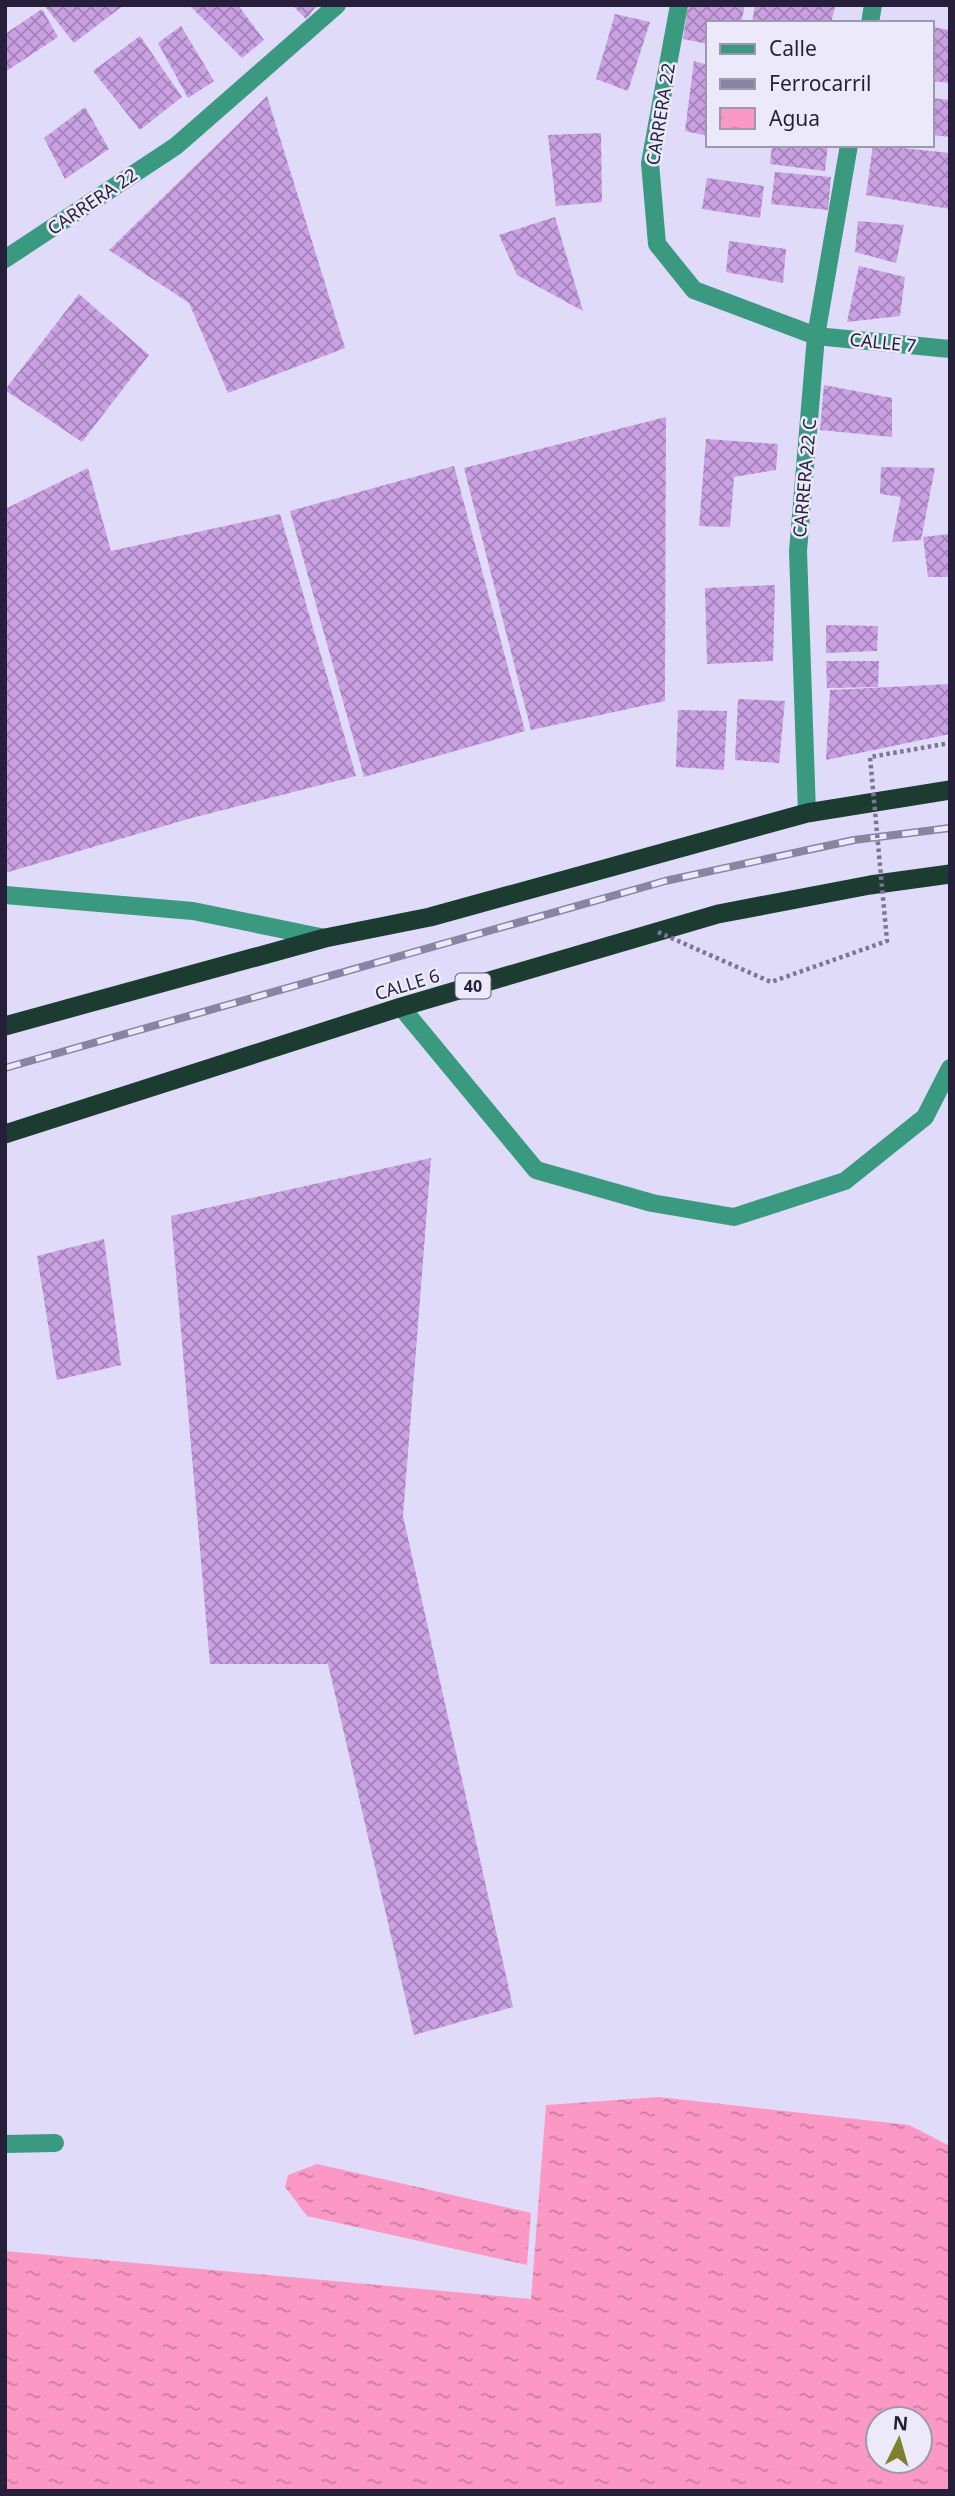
<svg xmlns="http://www.w3.org/2000/svg" width="955" height="2496" viewBox="0 0 955 2496" font-family="'Noto Sans',sans-serif">
  <style>
    .water { fill: url(#water-ripples); fill-rule: evenodd }
    .building { fill: url(#building-cross-hatch) }
    .lines { fill: none; stroke-linecap: round; stroke-linejoin: round }
    .service { stroke: #399a80; stroke-width: 18 }
    .minor { stroke: #399a80; stroke-width: 18 }
    .trunk { stroke: #1c3c32; stroke-width: 19 }
    .rail-casing { stroke: #8984a1; stroke-width: 8 }
    .rail { stroke: #eceafa; stroke-width: 5; stroke-dasharray: 16; stroke-linecap: butt }
    .path-bridge { stroke: #7b7692; stroke-width: 4.5; stroke-dasharray: 3.5 3.5; stroke-linecap: butt }
    .labels { text-anchor: middle; dominant-baseline: central; stroke-width: 5; stroke-linejoin: round; paint-order: stroke }
    .shield { fill: #eceafa; stroke: #615c74; stroke-width: 2 }
    .shield-label { font-size: 16px; font-weight: bold; fill: #251f3a }
    .street-label { font-size: 18px; fill: #251f3a; stroke: #eceafa }
  </style>
  <defs>
    <pattern id="water-ripples" width="26" height="14" patternUnits="userSpaceOnUse" patternTransform="scale(1.75)"><rect width="26" height="14" fill="#fb98c4"/><path d="M2 4q2-2 4 0t4 0M15 11q2-2 4 0t4 0" fill="none" stroke="#cb7ba0"/></pattern>
    <pattern id="building-cross-hatch" width="8" height="8" patternUnits="userSpaceOnUse" patternTransform="scale(1.75)"><rect width="8" height="8" fill="#c9a0e2"/><path d="M0 0l8 8M0 8l8-8" fill="none" stroke="#a382b8"/></pattern>
  </defs>
  <rect width="100%" height="100%" fill="#dfdbf9"/>
  <g class="water">
    <path d="M659 2097 909 2125 950 2146V2491H5V2251L531 2299 546 2105ZM878 2419H920V2461H878Z"/>
    <path d="M317 2164 531 2213 527 2265 307 2216 285 2187 288 2175Z"/>
  </g>
  <g class="building">
    <path d="M44 5H124L74 43Z"/>
    <path d="M189 5H238L264 40 242 58Z"/>
    <path d="M292 5H317L306 19Z"/>
    <path d="M688 5H745L741 23H708V44L683 39Z"/>
    <path d="M755 5H827L835 7 831 23H752Z"/>
    <path d="M42 9 58 37 5 72V34Z"/>
    <path d="M615 14 650 22 628 91 596 79Z"/>
    <path d="M181 26 214 81 188 98 158 43Z"/>
    <path d="M932 27 950 30V83L932 81Z"/>
    <path d="M140 36 182 97 140 130 93 71Z"/>
    <path d="M694 61 708 65V136L685 131Z"/>
    <path d="M267 96 345 348 228 393 189 303 109 250Z"/>
    <path d="M932 98 950 100V137L932 135Z"/>
    <path d="M85 107 109 149 65 179 44 138Z"/>
    <path d="M601 133 602 202 556 206 548 135Z"/>
    <path d="M772 145H828L825 171 770 164Z"/>
    <path d="M873 145 950 153V209L866 195Z"/>
    <path d="M775 172 831 177 828 210 771 204Z"/>
    <path d="M707 178 764 186 760 218 702 209Z"/>
    <path d="M555 217 583 311 517 275 499 235Z"/>
    <path d="M858 221 904 225 896 263 855 252Z"/>
    <path d="M729 241 786 249 783 283 726 272Z"/>
    <path d="M859 266 905 277 900 316 847 322Z"/>
    <path d="M79 294 149 355 82 442 5 390Z"/>
    <path d="M824 385 892 398V437L820 430Z"/>
    <path d="M666 417 665 701 531 730 464 468Z"/>
    <path d="M706 439 778 444 776 470 734 477 730 527 699 526Z"/>
    <path d="M454 466 525 731 364 777 290 511Z"/>
    <path d="M881 467 935 468 921 540 892 542 901 497 880 494Z"/>
    <path d="M88 468 111 551 280 514 356 776 188 819 5 873V509Z"/>
    <path d="M950 534V577H928L923 537Z"/>
    <path d="M775 585 773 661 707 664 705 588Z"/>
    <path d="M826 625 878 626 877 651 826 653Z"/>
    <path d="M826 661H879L878 687 827 688Z"/>
    <path d="M950 684V734L826 760 830 690Z"/>
    <path d="M738 699 785 701 779 763 735 760Z"/>
    <path d="M678 710 727 711 724 770 676 767Z"/>
    <path d="M431 1158 403 1516 513 2007 414 2035 328 1664H210L171 1216Z"/>
    <path d="M104 1239 121 1365 57 1380 37 1256Z"/>
  </g>
  <g class="lines">
    <path class="service" d="M401 1007 536 1170 652 1203 734 1217 845 1181 925 1117 950 1068"/>
    <g class="minor">
      <path d="M679 5 650 163 657 244 694 290 816 336 950 349"/>
      <path d="M870 23 873 5"/>
      <path d="M5 259 176 146 337 5"/>
      <path d="M807 813 798 551 816 336 849 145"/>
      <path d="M5 895 193 911 325 938"/>
      <path d="M5 2144 55 2143"/>
    </g>
    <g class="trunk">
      <path d="M5 1026 325 938 430 917 807 813 950 790"/>
      <path d="M5 1134 401 1007 718 914 870 885 950 874"/>
    </g>
    <defs>
      <path id="rail" d="M5 1068 665 881 854 840 950 828"/>
    </defs>
    <use href="#rail" class="rail-casing"/>
    <use href="#rail" class="rail"/>
    <path class="path-bridge" d="M658 932 771 982 887 941 870 757 950 743"/>
  </g>
  <g class="labels">
    <rect class="shield" x="455.5" y="973.5" width="35" height="25" rx="5"/>
    <g class="shield-label">
      <text x="473" y="986">40</text>
    </g>
    <g class="street-label">
      <text transform="translate(660 114) rotate(-81)">CARRERA 22</text>
      <text transform="translate(92 201) rotate(-34)">CARRERA 22</text>
      <text transform="translate(883 342) rotate(6)">CALLE 7</text>
      <text transform="translate(804 478) rotate(-85)">CARRERA 22 C</text>
      <text transform="translate(407 984) rotate(-17)">CALLE 6</text>
    </g>
  </g>
  <rect width="955" height="2496" fill="none" stroke="#251f3a" stroke-width="14"/>
  <rect x="706" y="21" width="228" height="126" fill="#eceafa" stroke="#9c99ad" stroke-width="2"/>
  <rect x="720" y="44" width="35" height="10" fill="#399a80" stroke="#9c99ad" stroke-width="2"/>
  <text x="769" y="56" font-size="21" fill="#251f3a">Calle</text>
  <rect x="720" y="79" width="35" height="10" fill="#8984a1" stroke="#9c99ad" stroke-width="2"/>
  <text x="769" y="91" font-size="21" fill="#251f3a">Ferrocarril</text>
  <rect x="720" y="108" width="35" height="21" fill="url(#water-ripples)" stroke="#9c99ad" stroke-width="2"/>
  <text x="769" y="126" font-size="21" fill="#251f3a">Agua</text>
  <g transform="translate(899 2440) rotate(5)"><circle r="33" fill="#eceafa" stroke="#9c99ad" stroke-width="2"/>
  <path d="M0-5L12 26L0 18L-12 26Z" fill="#7d812b"/>
  <text y="-10" font-size="19" font-weight="bold" text-anchor="middle" fill="#251f3a">N</text>
  </g>
</svg>
